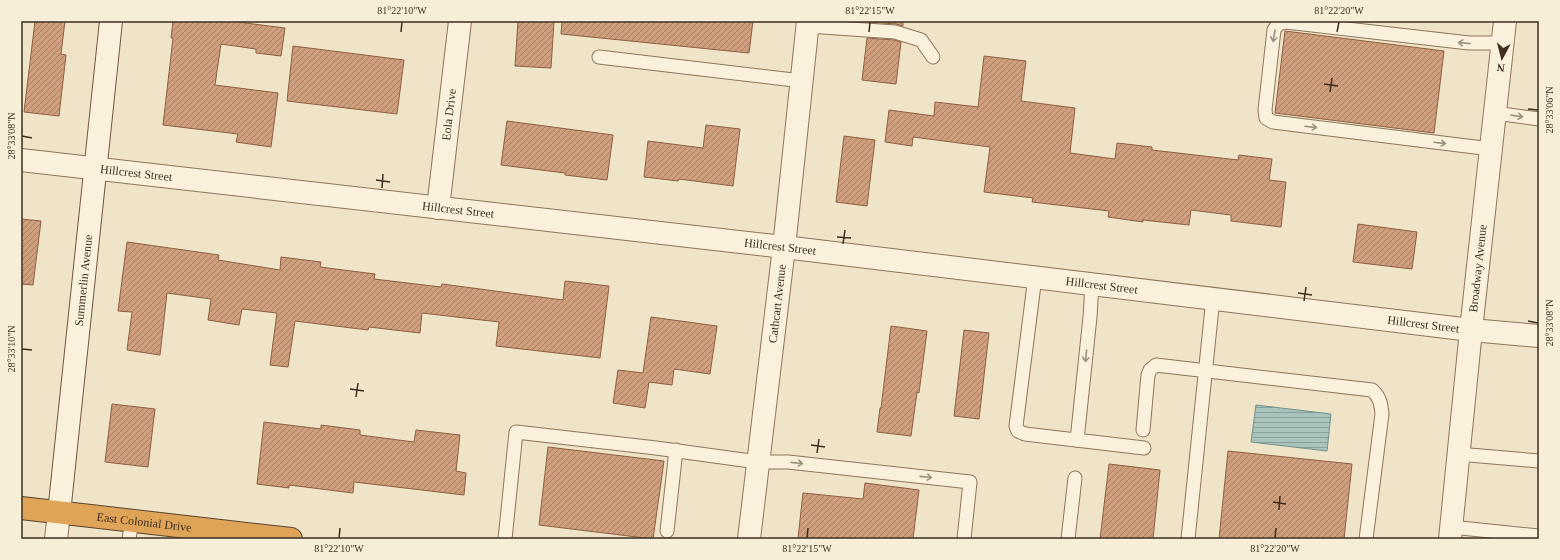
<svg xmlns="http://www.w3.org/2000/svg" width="1560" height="560" viewBox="0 0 1560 560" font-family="Georgia,serif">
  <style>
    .water { fill: url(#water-rules); stroke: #6f938a }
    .building { fill: url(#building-hatch); stroke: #8d5f41 }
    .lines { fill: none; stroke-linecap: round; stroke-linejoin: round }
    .lane-casing { stroke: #8d765c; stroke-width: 15 }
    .street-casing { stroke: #8d765c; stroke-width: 24 }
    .secondary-casing { stroke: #6f573f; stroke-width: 24 }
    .highway-casing { stroke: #5b4430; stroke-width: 24 }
    .lane { stroke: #faf1dc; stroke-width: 13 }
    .street { stroke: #faf1dc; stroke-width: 22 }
    .secondary { stroke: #faf1dc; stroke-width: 22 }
    .highway { stroke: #e0a458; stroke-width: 22 }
    .oneway { stroke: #9c907e }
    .ticks { fill: none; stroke: #3d2e20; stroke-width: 1.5 }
    .labels { text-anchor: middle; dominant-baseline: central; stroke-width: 3.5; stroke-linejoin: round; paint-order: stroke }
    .street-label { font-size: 12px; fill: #3d2e20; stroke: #f7eed8 }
    .neatline { fill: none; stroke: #3d2e20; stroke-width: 1.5 }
    .ticks-label { font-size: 10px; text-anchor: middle; fill: #3d2e20 }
  </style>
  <defs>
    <pattern id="water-rules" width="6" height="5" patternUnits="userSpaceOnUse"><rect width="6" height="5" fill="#a9c4bc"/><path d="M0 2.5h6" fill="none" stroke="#8ba098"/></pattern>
    <pattern id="building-hatch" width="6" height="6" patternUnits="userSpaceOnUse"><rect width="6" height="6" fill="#cf9f7d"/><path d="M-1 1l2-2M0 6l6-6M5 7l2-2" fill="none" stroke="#a98266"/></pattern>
  </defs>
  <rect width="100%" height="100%" fill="#f0e4c8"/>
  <path class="water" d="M1256 405 1331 414 1327 451 1251 442Z"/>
  <g class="building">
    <path d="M35 21H65L61 54 66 55 59 116 24 112Z"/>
    <path d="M173 21H238V22L285 28 281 56 256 53V49L221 44 215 85 278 93 271 147 236 142 238 134 163 125 173 38H171Z"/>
    <path d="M518 21H554L551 68 515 66Z"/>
    <path d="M562 21H753L749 53 561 34Z"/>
    <path d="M869 21H903V26L896 24 869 22Z"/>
    <path d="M1285 31 1444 51 1434 133 1275 113Z"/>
    <path d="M867 38 894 40 901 42 896 84 862 80Z"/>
    <path d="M293 46 404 60 397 114 287 101Z"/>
    <path d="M984 56 1026 61 1021 101 1075 108 1070 153 1115 159 1117 143 1152 147V150L1238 160 1239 155 1272 159 1269 180 1286 182 1281 227 1231 221V215L1191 210 1189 225 1143 220V222L1108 217 1109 211 1032 202 1033 198 984 192 990 147 913 137 912 146 885 142 889 110 934 116 935 102 978 107Z"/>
    <path d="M507 121 613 135 607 180 565 175V173L501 165Z"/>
    <path d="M706 125 740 129 733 186 679 179 678 181 644 177 648 141 703 148Z"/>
    <path d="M844 136 875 140 867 206 836 202Z"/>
    <path d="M21 219 41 221 33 285 21 284Z"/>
    <path d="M1358 224 1417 232 1412 269 1353 262Z"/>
    <path d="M127 242 219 255 218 260 280 270 281 257 321 262 320 267 375 274 374 279 441 287 442 284 563 300 565 281 609 286 600 358 496 346 499 322 422 313 420 333 369 327 368 330 295 321 288 367 270 365 277 313 242 309 239 325 208 320 211 299 167 293 160 355 127 350 132 312 118 311Z"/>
    <path d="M651 317 717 326 710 374 674 369 672 385 649 382 645 408 613 403 618 370 643 373Z"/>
    <path d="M891 326 927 331 919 393 917 392 911 436 877 432 880 408H881Z"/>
    <path d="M964 330 989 333 979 419 954 416Z"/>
    <path d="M112 404 155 409 148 467 105 462Z"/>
    <path d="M264 422 321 429V425L360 430V435L414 442 416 430 460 435 456 471 466 473 464 495 354 482 353 493 289 485V488L257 484Z"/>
    <path d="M548 447 664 461 653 539 539 525Z"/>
    <path d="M1228 451 1352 464 1344 539H1219Z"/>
    <path d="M1109 464 1160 470 1153 539H1100Z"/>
    <path d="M865 483 919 490 913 539 798 538 803 493 863 499Z"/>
  </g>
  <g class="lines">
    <defs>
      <g id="lane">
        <path d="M808 26 895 32 921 40 933 57"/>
        <path d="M599 57 802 81"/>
        <path d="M1495 113 1539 119"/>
        <path d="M1491 149 1273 122 1266 118 1265 110 1274 30 1278 24 1286 22 1469 43H1503"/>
        <path d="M1035 277 1016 426 1018 431 1025 434 1144 448"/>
        <path d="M1143 430 1148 375 1150 370 1156 365 1372 390C1380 397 1381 404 1382 414L1366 539"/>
        <path d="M1077 440 1090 317 1092 284"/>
        <path d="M1458 454 1539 461"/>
        <path d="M1451 527 1539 536"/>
        <path d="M667 531 676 450"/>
        <path d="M129 539 132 521"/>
        <path d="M505 539 516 432 656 448 758 462H788L970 482 964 539"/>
        <path d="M1068 539 1075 478"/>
        <path d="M1188 539 1213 298"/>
      </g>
      <g id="street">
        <path id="s1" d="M21 160 784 247 1471 330 1539 336"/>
        <path id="s2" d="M438 208 460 21"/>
        <path d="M56 539 59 513"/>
        <path id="s3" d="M749 539 784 247 808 21"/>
        <path id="s4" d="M1450 539 1471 330 1505 21"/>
      </g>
      <g id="secondary">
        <path id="s5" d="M59 513 111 21"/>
      </g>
      <g id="highway">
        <path id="s6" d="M21 508 291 539"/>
      </g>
    </defs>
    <use href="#lane" class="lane-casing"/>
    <use href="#street" class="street-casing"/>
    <use href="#secondary" class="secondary-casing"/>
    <use href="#highway" class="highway-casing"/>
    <use href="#lane" class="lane"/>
    <use href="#street" class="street"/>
    <use href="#secondary" class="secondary"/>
    <use href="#highway" class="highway"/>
  </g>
  <defs><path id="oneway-shaft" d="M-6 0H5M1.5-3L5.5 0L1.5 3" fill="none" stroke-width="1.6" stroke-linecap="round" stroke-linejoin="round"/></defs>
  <g class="oneway">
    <use href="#oneway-shaft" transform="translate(1274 36) rotate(100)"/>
    <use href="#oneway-shaft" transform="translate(1464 43) rotate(-174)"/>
    <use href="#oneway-shaft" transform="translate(1517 116) rotate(8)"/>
    <use href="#oneway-shaft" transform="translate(1311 127) rotate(7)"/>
    <use href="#oneway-shaft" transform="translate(1440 143) rotate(7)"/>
    <use href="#oneway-shaft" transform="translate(1086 356) rotate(96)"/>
    <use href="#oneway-shaft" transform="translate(797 463) rotate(6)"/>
    <use href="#oneway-shaft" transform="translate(926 477) rotate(6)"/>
  </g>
  <path class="ticks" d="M401 32 402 22M869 32 870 22M1337 32 1339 22M1324 84 1338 86M1330 92 1332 78M1528 109 1538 110M22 136 32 138M376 180 390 182M382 188 383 174M837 237 851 238M843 244 845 230M1298 293 1312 295M1304 301 1306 287M1528 321 1538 323M22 349 32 350M350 389 364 391M356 397 358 383M811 445 825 447M817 453 819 439M1273 502 1286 504M1279 510 1280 496M339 538 340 528M807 538 808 528M1275 538 1276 528"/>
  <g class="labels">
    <g class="street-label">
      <text stroke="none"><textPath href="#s2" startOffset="94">Eola Drive</textPath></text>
      <text stroke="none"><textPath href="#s1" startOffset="116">Hillcrest Street</textPath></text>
      <text stroke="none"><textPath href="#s1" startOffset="440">Hillcrest Street</textPath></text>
      <text stroke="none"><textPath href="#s1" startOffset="764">Hillcrest Street</textPath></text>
      <text stroke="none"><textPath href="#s4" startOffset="272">Broadway Avenue</textPath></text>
      <text stroke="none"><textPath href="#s5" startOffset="234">Summerlin Avenue</textPath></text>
      <text stroke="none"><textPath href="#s1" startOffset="1088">Hillcrest Street</textPath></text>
      <text stroke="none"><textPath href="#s3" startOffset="237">Cathcart Avenue</textPath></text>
      <text stroke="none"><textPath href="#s1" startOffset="1412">Hillcrest Street</textPath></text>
      <text stroke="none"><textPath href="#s6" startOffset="124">East Colonial Drive</textPath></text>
    </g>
  </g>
  <rect width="1560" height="560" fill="none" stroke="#f7eed8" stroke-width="44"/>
  <g transform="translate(1502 58) rotate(187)" stroke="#f7eed8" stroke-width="3" paint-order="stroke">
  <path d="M0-3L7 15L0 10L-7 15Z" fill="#3d2e20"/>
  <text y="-6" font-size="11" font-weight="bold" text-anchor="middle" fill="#3d2e20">N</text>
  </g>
  <rect x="22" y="22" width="1516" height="516" class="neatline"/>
  <g class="ticks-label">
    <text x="402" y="14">81°22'10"W</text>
    <text x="870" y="14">81°22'15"W</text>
    <text x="1339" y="14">81°22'20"W</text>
    <text transform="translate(1549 110) rotate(-90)" y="4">28°33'06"N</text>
    <text transform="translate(11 136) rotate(-90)" y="4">28°33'08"N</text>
    <text transform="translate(1549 323) rotate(-90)" y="4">28°33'08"N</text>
    <text transform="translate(11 349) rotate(-90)" y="4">28°33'10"N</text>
    <text x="339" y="552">81°22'10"W</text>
    <text x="807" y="552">81°22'15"W</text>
    <text x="1275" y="552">81°22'20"W</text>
  </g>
</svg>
